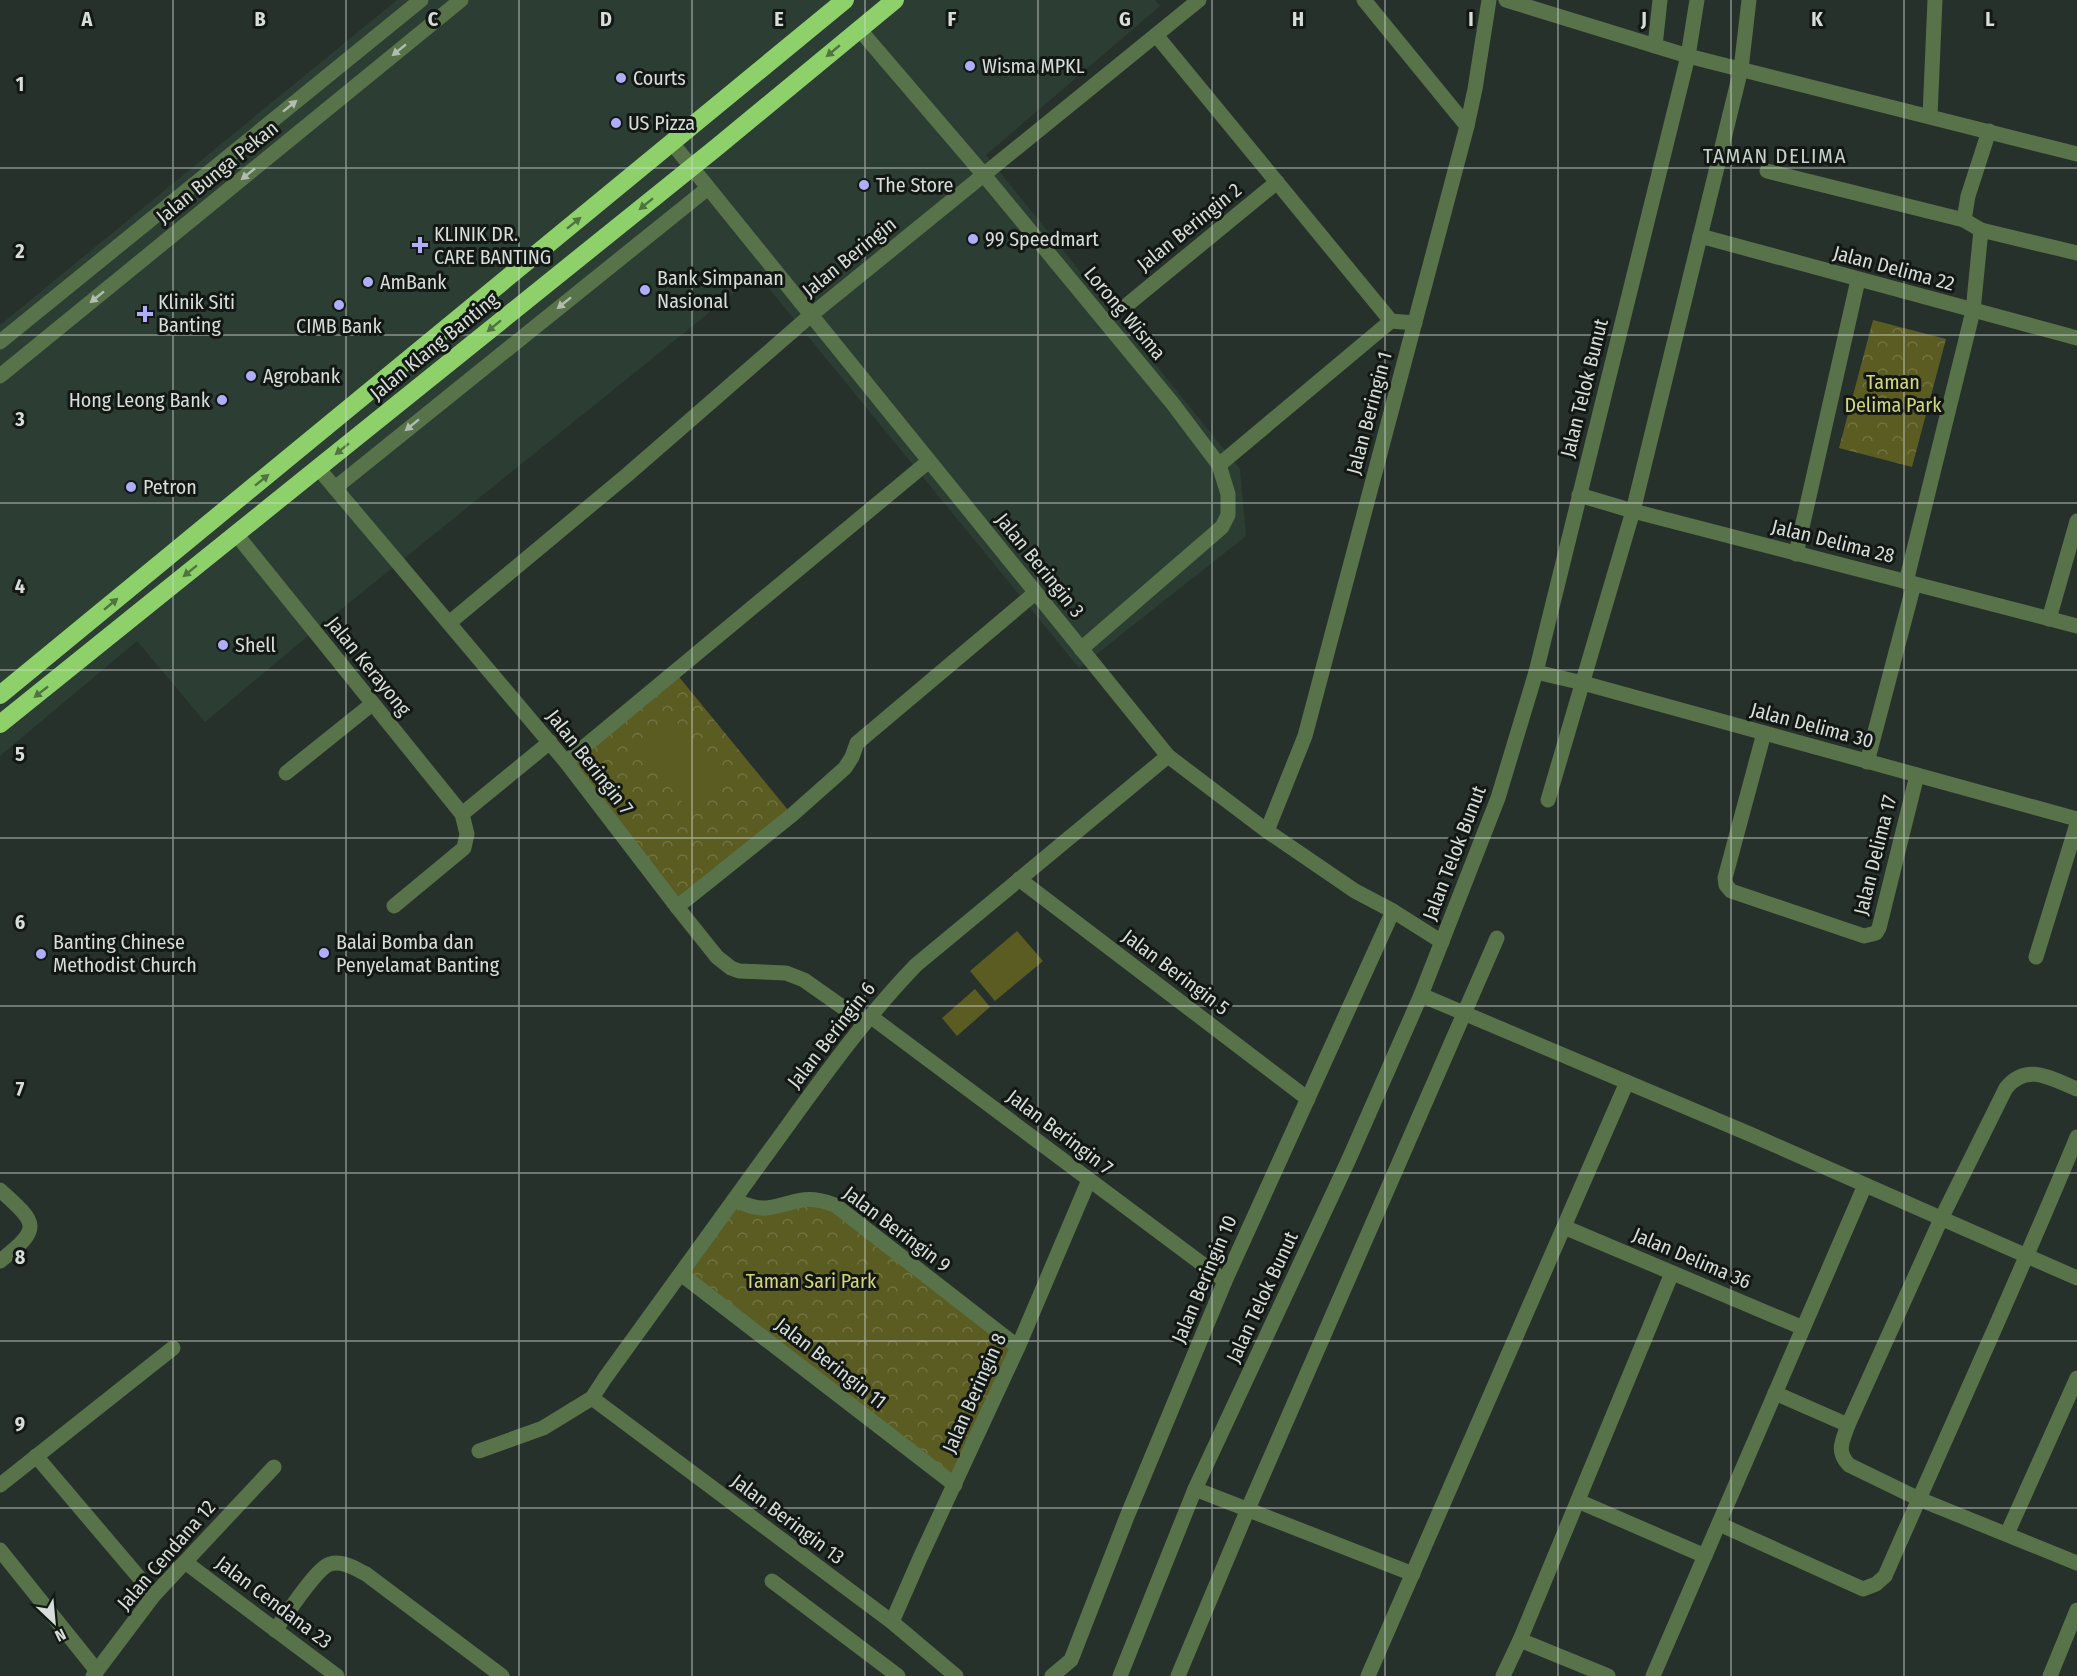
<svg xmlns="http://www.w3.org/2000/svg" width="2077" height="1676" viewBox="0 0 2077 1676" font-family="'Fira Sans Condensed',sans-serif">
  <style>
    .built { fill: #2c3d33 }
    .park { fill: url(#park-crowns) }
    .pitch { fill: #5a5c22 }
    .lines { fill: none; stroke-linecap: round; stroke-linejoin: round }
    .minor { stroke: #58724a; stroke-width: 15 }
    .highway { stroke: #8ed069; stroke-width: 18 }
    .oneway { fill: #b1beaf }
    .oneway2 { fill: #50743f }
    .grid { fill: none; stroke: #d7deda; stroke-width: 1.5; stroke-opacity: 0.55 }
    .poi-dot { fill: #afaefa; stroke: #131815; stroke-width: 2 }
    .labels { text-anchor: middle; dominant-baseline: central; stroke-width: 6; stroke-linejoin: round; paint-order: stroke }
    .poi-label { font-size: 20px; fill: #d7deda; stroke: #131815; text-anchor: start }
    .street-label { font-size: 20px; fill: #d7deda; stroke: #131815 }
    .park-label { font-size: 20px; fill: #d4d877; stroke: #131815 }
    .neighbourhood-label { font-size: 21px; letter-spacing: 1.5px; fill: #c5d1ca; stroke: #131815 }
    .grid-label { font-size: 20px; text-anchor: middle; font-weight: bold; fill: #d7deda; stroke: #131815; stroke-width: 6; stroke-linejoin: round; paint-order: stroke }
  </style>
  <defs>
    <pattern id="park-crowns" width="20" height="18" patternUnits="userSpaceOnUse" patternTransform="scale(1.5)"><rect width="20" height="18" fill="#5a5c22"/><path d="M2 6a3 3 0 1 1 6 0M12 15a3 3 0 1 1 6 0" fill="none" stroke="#717342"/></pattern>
  </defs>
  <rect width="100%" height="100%" fill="#27312b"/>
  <path class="built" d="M397 0H1155L1160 6 986 155 1240 469 1246 536 1079 668 757 274 303 640 205 722 137 641 0 756V325Z"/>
  <g class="park">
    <path d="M1873 320 1946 339 1912 467 1839 448Z"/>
    <path d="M675 672 792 815 677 907 566 762Z"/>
    <path d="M813 1200 831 1206 1015 1345 955 1481 684 1276 737 1202Z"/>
  </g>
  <g class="pitch">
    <path d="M675 720 725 783 689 811 639 749Z"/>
    <path d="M1017 931 1043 961 995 1001 970 971Z"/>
    <path d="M975 989 990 1007 957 1036 942 1018Z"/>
  </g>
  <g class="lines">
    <g class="minor">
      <path d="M1364 0 1467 126"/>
      <path d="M1506 0 1688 56 2077 154"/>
      <path d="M859 29 984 175 1173 404 1219 465 1228 494V515L1222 527 1081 649"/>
      <path d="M1156 35 1391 321 1415 323"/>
      <path d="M1655 46 1660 0"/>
      <path d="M1930 116 1935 0"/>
      <path d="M672 143 1168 756 1267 831 1355 891 1393 911 1442 942"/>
      <path d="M1767 171 1964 220"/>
      <path d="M1981 230 2077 253"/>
      <path d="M1700 236 2077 338"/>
      <path d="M1127 305 1277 182"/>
      <path d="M0 342 421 0"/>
      <path d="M0 376 461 0"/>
      <path d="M1219 465 1391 321"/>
      <path d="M318 468 566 762 677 907 717 957 731 968 739 971 786 973 804 980 865 1023"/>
      <path d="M335 488 708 188"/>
      <path d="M1579 495 1633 511 2077 626"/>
      <path d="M236 534 462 814 467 834 464 848 394 906"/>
      <path d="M1796 554 1858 280"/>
      <path d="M1906 582 1973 311 1981 230 1964 220 1968 196 1989 131"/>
      <path d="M2049 619 2077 521"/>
      <path d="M449 623 627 475 811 315 1199 0"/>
      <path d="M1536 672 1583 683 2077 819"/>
      <path d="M1764 733 1725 878 1726 885 1731 891 1864 936 1876 933 1879 928 1917 775"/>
      <path d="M566 762 929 461"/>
      <path d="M1867 762 1914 584"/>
      <path d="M286 773 372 704"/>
      <path d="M1548 800 1633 511 1741 69 1749 0"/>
      <path d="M462 814 550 742"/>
      <path d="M1267 831 1305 736 1467 126 1475 89 1489 0"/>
      <path d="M1019 879 1308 1099"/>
      <path d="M677 907 792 815 845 768 852 757 857 743 1035 593"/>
      <path d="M2036 957 2077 824"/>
      <path d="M1421 995 1752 1135 2077 1278"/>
      <path d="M870 1016 1225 1281"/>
      <path d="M0 1190C38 1224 42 1228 0 1261"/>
      <path d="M734 1200C744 1204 755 1209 766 1208 796 1204 802 1193 835 1205L1018 1347"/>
      <path d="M1564 1227 1803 1328"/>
      <path d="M681 1274 955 1485"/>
      <path d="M1775 1393 1848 1425 1941 1219 2006 1088C2027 1062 2052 1079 2077 1089"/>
      <path d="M592 1398 892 1622 956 1676"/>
      <path d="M1848 1425C1842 1442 1836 1451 1849 1465L1919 1499 2077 1563"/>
      <path d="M479 1451 543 1428 592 1398 605 1378C660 1302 715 1226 770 1150 816 1087 861 1022 916 965L1168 756"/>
      <path d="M36 1456 154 1595"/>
      <path d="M0 1485 173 1348"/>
      <path d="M1195 1489 1413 1574"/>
      <path d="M1578 1501 1705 1556"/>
      <path d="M1719 1524 1863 1589 1876 1584 1885 1576C1949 1430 2016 1285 2077 1137"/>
      <path d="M2007 1534 2077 1378"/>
      <path d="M0 1550 97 1671"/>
      <path d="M185 1562 337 1676"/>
      <path d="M772 1581 898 1676"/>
      <path d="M892 1622 920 1558 1018 1347 1089 1180"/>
      <path d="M275 1630C286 1616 316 1568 330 1564 342 1560 356 1569 366 1574L502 1676"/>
      <path d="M1520 1640 1608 1676"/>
      <path d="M93 1676 154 1595 274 1467"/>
      <path d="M1052 1676 1071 1660 1128 1514 1225 1281 1393 911"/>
      <path d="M1120 1676 1195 1489 1349 1159 1421 995 1498 798 1536 672 1688 56 1697 0"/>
      <path d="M1178 1676 1248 1509 1497 938"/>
      <path d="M1368 1676 1627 1082"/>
      <path d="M1503 1676 1520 1640 1672 1273"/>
      <path d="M1653 1676 1865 1185"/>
      <path d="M2050 1676 2077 1610"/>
    </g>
    <g class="highway">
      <path d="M0 695 845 0"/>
      <path d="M0 724 717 147 895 0"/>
    </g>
  </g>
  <defs><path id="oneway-solid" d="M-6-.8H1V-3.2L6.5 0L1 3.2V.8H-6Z" transform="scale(1.5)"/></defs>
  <g class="oneway">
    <use href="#oneway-solid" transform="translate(399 50) rotate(141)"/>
    <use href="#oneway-solid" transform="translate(290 106) rotate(-39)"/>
    <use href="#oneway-solid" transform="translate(248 174) rotate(141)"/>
    <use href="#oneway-solid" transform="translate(97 297) rotate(141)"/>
    <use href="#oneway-solid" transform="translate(564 303) rotate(141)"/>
    <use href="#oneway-solid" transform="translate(412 425) rotate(141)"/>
  </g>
  <g class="oneway2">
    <use href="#oneway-solid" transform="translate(833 51) rotate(140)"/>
    <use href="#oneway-solid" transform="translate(646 204) rotate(141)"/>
    <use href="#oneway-solid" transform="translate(574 223) rotate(-39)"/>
    <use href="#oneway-solid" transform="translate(494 326) rotate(141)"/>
    <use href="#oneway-solid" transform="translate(342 449) rotate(141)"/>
    <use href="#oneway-solid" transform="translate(262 480) rotate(-39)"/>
    <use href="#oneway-solid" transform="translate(190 571) rotate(141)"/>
    <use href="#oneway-solid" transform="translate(111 604) rotate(-40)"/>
    <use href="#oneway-solid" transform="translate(41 692) rotate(142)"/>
  </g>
  <path class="grid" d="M173 0V1676M346 0V1676M519 0V1676M692 0V1676M865 0V1676M1038 0V1676M1212 0V1676M1385 0V1676M1558 0V1676M1731 0V1676M1904 0V1676M0 168H2077M0 335H2077M0 503H2077M0 670H2077M0 838H2077M0 1006H2077M0 1173H2077M0 1341H2077M0 1508H2077"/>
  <g class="poi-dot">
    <circle cx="970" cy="66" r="6"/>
    <circle cx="621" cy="78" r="6"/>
    <circle cx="616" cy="123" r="6"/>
    <circle cx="864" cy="185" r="6"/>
    <circle cx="973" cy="239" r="6"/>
    <path d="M417 236h6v6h6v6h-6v6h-6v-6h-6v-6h6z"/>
    <circle cx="368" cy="282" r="6"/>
    <circle cx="645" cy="290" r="6"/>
    <circle cx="339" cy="305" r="6"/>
    <path d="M142 305h6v6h6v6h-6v6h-6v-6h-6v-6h6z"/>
    <circle cx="251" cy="376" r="6"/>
    <circle cx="222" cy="400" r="6"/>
    <circle cx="131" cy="487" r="6"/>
    <circle cx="223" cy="645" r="6"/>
    <circle cx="324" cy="953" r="6"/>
    <circle cx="41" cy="954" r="6"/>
  </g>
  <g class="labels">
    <g class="poi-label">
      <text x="982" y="66">Wisma MPKL</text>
      <text x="633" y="78">Courts</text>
      <text x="628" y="123">US Pizza</text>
      <text x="876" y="185">The Store</text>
      <text x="434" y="234">KLINIK DR.<tspan x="434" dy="23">CARE BANTING</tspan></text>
      <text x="985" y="239">99 Speedmart</text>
      <text x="657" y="278">Bank Simpanan<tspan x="657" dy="23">Nasional</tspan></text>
      <text x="380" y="282">AmBank</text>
      <text x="158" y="302">Klinik Siti<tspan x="158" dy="23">Banting</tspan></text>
      <text x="339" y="326" text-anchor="middle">CIMB Bank</text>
      <text x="263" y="376">Agrobank</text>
      <text x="210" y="400" text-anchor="end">Hong Leong Bank</text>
      <text x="143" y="487">Petron</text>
      <text x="235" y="645">Shell</text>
      <text x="53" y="942">Banting Chinese<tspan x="53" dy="23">Methodist Church</tspan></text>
      <text x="336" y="942">Balai Bomba dan<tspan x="336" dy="23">Penyelamat Banting</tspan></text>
    </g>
    <g class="street-label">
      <text transform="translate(217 172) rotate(-39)">Jalan Bunga Pekan</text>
      <text transform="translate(1189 227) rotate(-39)">Jalan Beringin 2</text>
      <text transform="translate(849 257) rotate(-39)">Jalan Beringin</text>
      <text transform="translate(1894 268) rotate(15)">Jalan Delima 22</text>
      <text transform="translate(1125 313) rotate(50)">Lorong Wisma</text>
      <text transform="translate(434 346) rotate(-39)">Jalan Klang Banting</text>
      <text transform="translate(1584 388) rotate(-76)">Jalan Telok Bunut</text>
      <text transform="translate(1369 413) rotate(-75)">Jalan Beringin 1</text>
      <text transform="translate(1833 541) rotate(14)">Jalan Delima 28</text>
      <text transform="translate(1040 565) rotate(51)">Jalan Beringin 3</text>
      <text transform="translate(369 666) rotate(51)">Jalan Kerayong</text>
      <text transform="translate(1812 725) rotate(15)">Jalan Delima 30</text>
      <text transform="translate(590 762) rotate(52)">Jalan Beringin 7</text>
      <text transform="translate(1454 853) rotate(-69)">Jalan Telok Bunut</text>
      <text transform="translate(1875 855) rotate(-76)">Jalan Delima 17</text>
      <text transform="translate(1176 972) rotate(37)">Jalan Beringin 5</text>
      <text transform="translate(831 1035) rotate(-52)">Jalan Beringin 6</text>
      <text transform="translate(1060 1132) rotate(37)">Jalan Beringin 7</text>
      <text transform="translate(897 1229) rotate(37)">Jalan Beringin 9</text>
      <text transform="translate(1692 1258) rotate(23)">Jalan Delima 36</text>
      <text transform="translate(1204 1279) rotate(-67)">Jalan Beringin 10</text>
      <text transform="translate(1262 1297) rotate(-65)">Jalan Telok Bunut</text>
      <text transform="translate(831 1363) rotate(38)">Jalan Beringin 11</text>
      <text transform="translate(974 1393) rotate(-66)">Jalan Beringin 8</text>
      <text transform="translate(788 1519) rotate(37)">Jalan Beringin 13</text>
      <text transform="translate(166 1555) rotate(-49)">Jalan Cendana 12</text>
      <text transform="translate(274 1602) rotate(37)">Jalan Cendana 23</text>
    </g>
    <g class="park-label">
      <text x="1893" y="382">Taman<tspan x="1893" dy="23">Delima Park</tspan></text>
      <text x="811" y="1281">Taman Sari Park</text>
    </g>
    <g class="neighbourhood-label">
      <text x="1775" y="156">TAMAN DELIMA</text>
    </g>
  </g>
  <g class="grid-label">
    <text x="87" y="26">A</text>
    <text x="260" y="26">B</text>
    <text x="433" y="26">C</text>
    <text x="606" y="26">D</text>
    <text x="779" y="26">E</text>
    <text x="952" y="26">F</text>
    <text x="1125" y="26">G</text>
    <text x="1298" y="26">H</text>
    <text x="1471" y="26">I</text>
    <text x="1644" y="26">J</text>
    <text x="1817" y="26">K</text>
    <text x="1990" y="26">L</text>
    <text x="20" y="91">1</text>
    <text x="20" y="258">2</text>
    <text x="20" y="426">3</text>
    <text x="20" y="593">4</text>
    <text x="20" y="761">5</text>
    <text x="20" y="929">6</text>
    <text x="20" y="1096">7</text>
    <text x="20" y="1264">8</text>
    <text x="20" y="1431">9</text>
  </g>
  <g transform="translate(54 1622) rotate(154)" stroke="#131815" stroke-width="4.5" paint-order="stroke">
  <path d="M0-4.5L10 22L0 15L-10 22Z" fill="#d7deda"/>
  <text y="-9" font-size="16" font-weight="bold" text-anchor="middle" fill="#d7deda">N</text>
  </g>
</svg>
